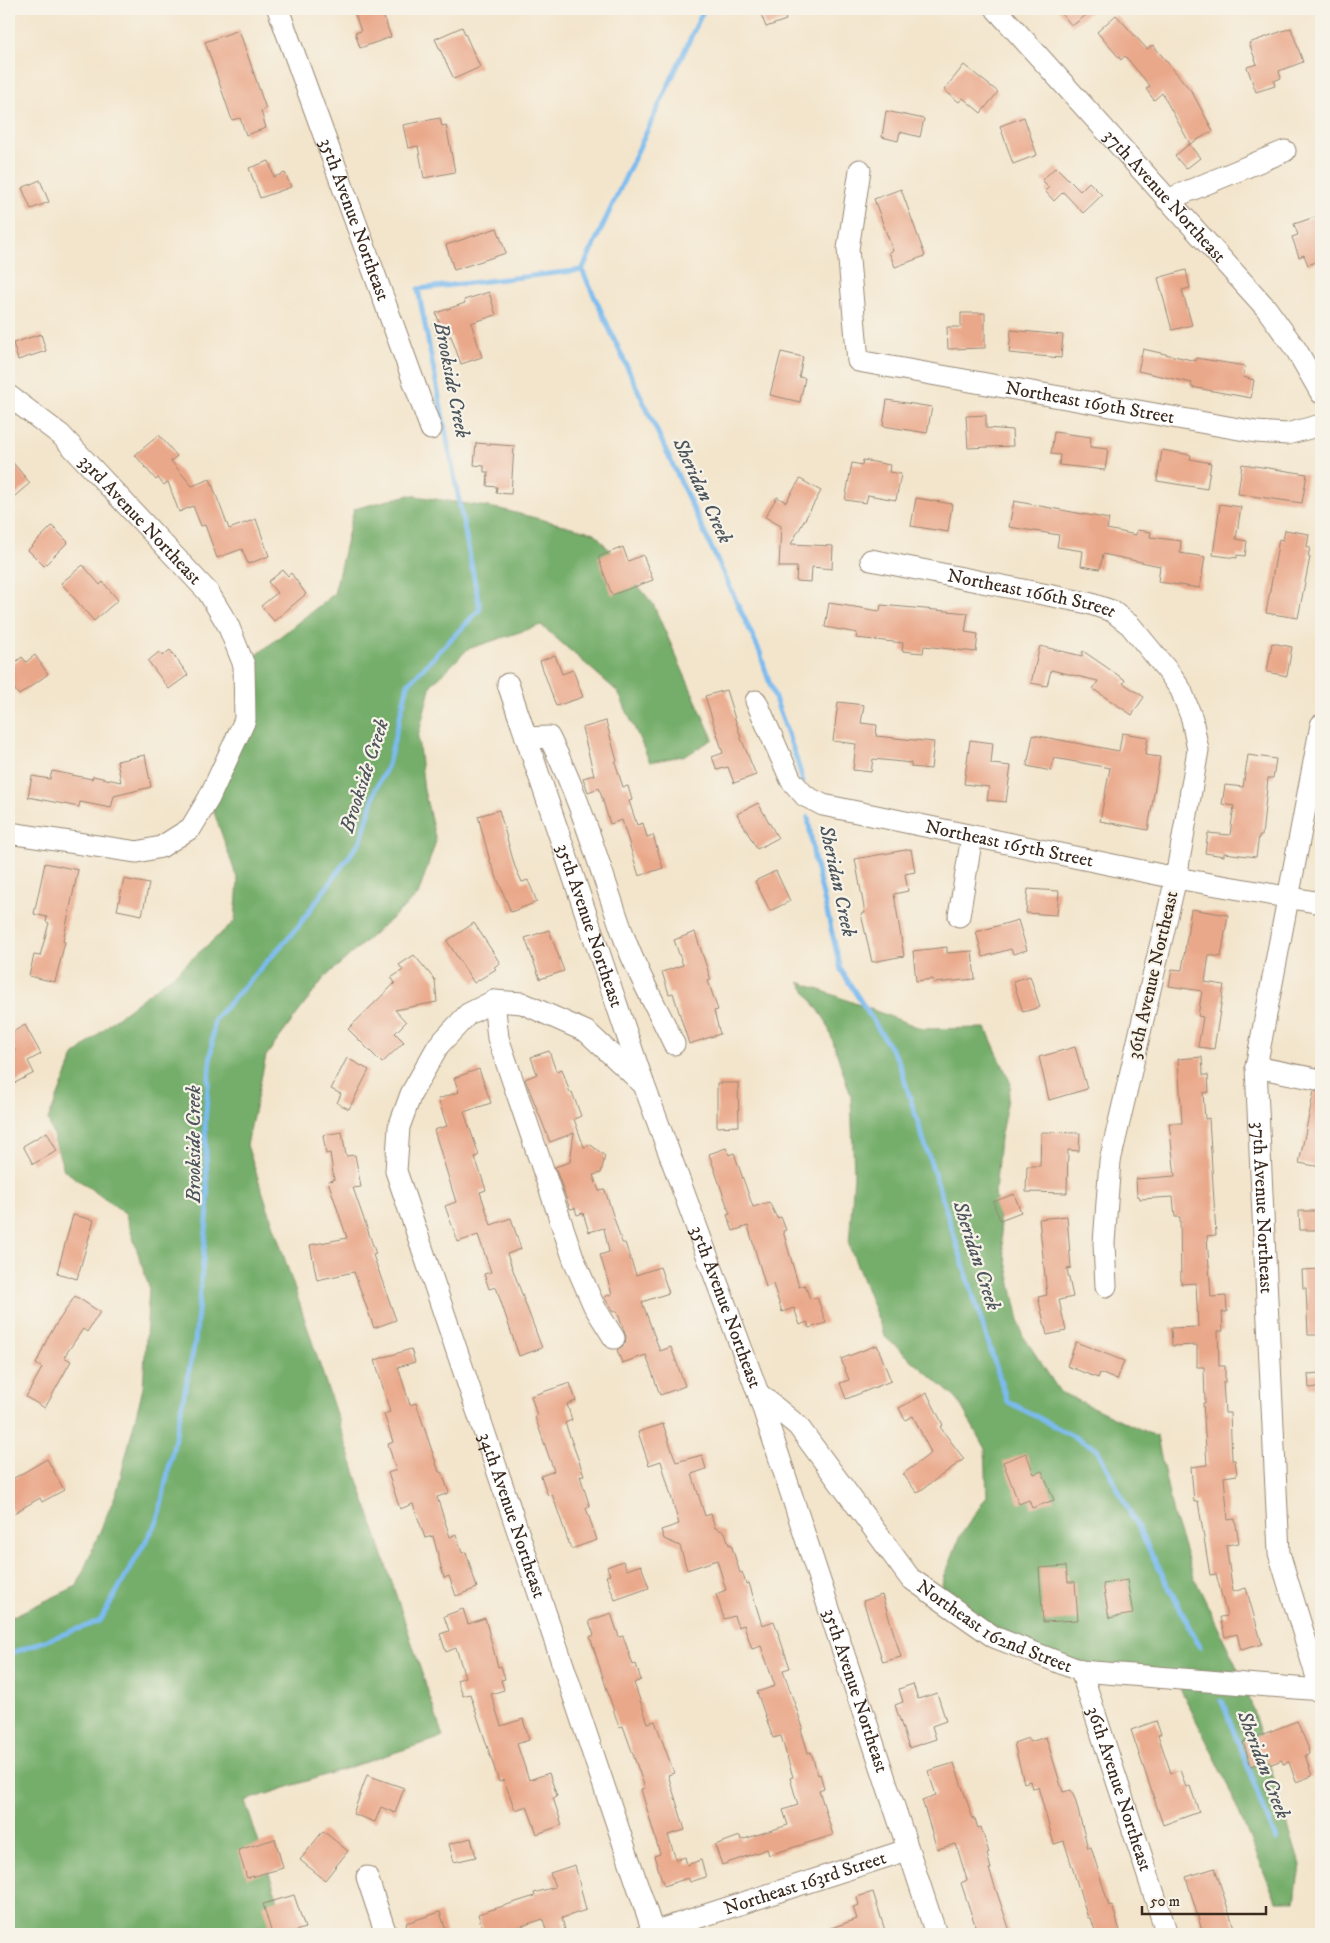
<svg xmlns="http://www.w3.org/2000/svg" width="1330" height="1943" viewBox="0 0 1330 1943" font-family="'IM FELL DW Pica',serif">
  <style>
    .forest { fill: #75ad6b; stroke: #586c44 }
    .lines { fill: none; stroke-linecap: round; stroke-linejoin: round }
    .stream { stroke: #7bbbef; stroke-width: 5 }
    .building { fill: #eaa88a }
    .minor-casing { stroke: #978875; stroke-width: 23 }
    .minor { stroke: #fff; stroke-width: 21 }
    .labels { text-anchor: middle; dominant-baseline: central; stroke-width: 4.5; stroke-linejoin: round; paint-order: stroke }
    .street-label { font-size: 19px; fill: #3b2a1e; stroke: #f7f3e8 }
    .water-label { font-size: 20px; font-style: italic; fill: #4e565d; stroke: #f7f3e8 }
  </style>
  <rect width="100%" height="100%" fill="#f7f3e8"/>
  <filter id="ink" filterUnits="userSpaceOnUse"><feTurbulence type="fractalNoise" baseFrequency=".02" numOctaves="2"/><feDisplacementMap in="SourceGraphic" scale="10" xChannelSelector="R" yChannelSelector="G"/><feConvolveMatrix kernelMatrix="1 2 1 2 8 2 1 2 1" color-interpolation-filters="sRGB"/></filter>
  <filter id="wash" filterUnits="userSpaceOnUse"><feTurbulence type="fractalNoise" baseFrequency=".0096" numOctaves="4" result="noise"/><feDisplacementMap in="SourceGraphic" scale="20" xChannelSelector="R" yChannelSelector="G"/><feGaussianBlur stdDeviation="1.12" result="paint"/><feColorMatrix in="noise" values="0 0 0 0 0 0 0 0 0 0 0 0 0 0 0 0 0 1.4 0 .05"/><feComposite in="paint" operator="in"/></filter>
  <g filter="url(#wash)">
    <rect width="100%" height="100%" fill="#f3e5cc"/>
    <g class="forest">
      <path d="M409 495 500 509 595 533 653 604 713 739 687 755 650 762 618 692 541 625 468 649 431 685 418 737 424 790 436 841 418 895 324 978 266 1056 247 1145 443 1737 245 1801 289 1934H9V1618L77 1586 117 1491 143 1388 149 1287 125 1213 64 1170 48 1120 74 1056 114 1020 177 972 235 921 238 881 209 798 245 720 244 665 334 594 354 509Z"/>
      <path d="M799 982 923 1029 986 1028 1011 1084 1000 1138 995 1193 1003 1248 1022 1334 1060 1392 1157 1437 1173 1514 1194 1577 1245 1684 1300 1865 1295 1901H1276L1222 1772 1175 1678 1081 1671 937 1597 959 1538 987 1496 985 1449 958 1400 885 1337 849 1245 854 1174 851 1096 826 1021Z"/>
    </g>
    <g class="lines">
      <g class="stream">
        <path d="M582 270 760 652C772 697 792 738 803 782"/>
        <path d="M808 817 814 858 841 970 898 1060 1007 1401 1097 1449 1200 1647"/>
        <path d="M9 1654 100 1621 158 1520 195 1342 208 1210 205 1121 214 1020 297 928 361 840 376 789 388 765 408 684 480 609 418 289 582 270 704 9"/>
        <path d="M1222 1701 1276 1840"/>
      </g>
    </g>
    <g id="blocks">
      <g class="building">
        <path d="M353 9H381L391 37 360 48 355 33 361 31Z"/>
        <path d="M759 9H782L786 20 766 27Z"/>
        <path d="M1058 9H1094L1072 26Z"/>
        <path d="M1116 15 1147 49 1153 45 1192 92 1213 131 1190 144 1162 93 1154 100 1146 89 1150 86 1125 56 1121 60 1097 32Z"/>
        <path d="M462 27 480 67 454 79 435 39Z"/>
        <path d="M1291 28 1303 62 1279 71 1281 78 1274 81 1275 86 1256 92 1247 67 1257 64 1249 43Z"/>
        <path d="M239 30 266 109 261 111 266 128 246 135 240 118 232 120 205 42Z"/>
        <path d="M964 65 998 92 981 113 963 98 959 102 944 90Z"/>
        <path d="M886 111 924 119 920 137 900 132 898 141 882 137Z"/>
        <path d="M1024 117 1037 155 1013 164 1000 126Z"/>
        <path d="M440 118 442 126 446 125 455 172 424 178 418 146 408 148 403 125Z"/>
        <path d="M1189 144 1200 158 1186 169 1175 156Z"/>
        <path d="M269 161 274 177 285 173 291 187 260 198 249 168Z"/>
        <path d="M1056 167 1080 191 1089 182 1102 195 1083 213 1063 192 1054 201 1045 191 1049 187 1042 180Z"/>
        <path d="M40 180 49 202 31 209 22 188Z"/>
        <path d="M901 189 925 256 895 267 889 252 893 251 874 199Z"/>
        <path d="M1321 215V260L1308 265 1304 255 1299 257 1292 237 1298 235 1294 224Z"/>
        <path d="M497 228 506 253 454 270 446 245Z"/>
        <path d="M1186 270 1190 288 1182 290 1192 325 1172 330 1158 278Z"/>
        <path d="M489 292 496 315 471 323 482 357 461 364 451 336 438 340 433 324 439 322 436 313 465 303 464 300Z"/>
        <path d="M961 313H985V348L948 349 947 327H961Z"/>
        <path d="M1011 330 1063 335 1061 358 1009 353Z"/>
        <path d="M41 334 46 351 18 360 13 343Z"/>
        <path d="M1143 349 1196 361V358L1245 366 1243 377 1254 380 1251 398 1191 387 1192 383 1138 371Z"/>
        <path d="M781 352 803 357 799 377 805 378 800 402 770 395Z"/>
        <path d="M887 400 932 407 927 433 883 426Z"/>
        <path d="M986 415V428L1012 430 1013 446 968 448 966 416Z"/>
        <path d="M1054 432 1091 437 1090 447 1108 449 1105 470 1059 465 1060 455 1051 454Z"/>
        <path d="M159 435 177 456 171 461 192 486 210 479 229 529 256 519 269 556 248 564 242 549 217 558 205 525 201 526 193 506 179 512 168 482 164 485 158 478 156 480 135 455Z"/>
        <path d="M476 443 514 446 511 494 496 493 497 487 487 486 488 472H484V466L474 465Z"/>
        <path d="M1162 450 1191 455 1190 459 1211 463 1207 489 1157 481Z"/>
        <path d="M9 458 30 483 9 501Z"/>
        <path d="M863 460 890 465 889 472 901 474 896 500 868 495 866 503 845 500 852 463 862 465Z"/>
        <path d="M1242 464 1307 474 1302 503 1238 494Z"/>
        <path d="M800 479 821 491 791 544 833 546 832 569 812 567 811 582 796 581 797 567H779L781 526 765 517 777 497 786 502Z"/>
        <path d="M916 498 952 504 948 532 911 526Z"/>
        <path d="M1014 501 1109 519 1107 529 1136 535 1137 530 1151 532 1150 537 1181 541 1180 553 1205 557 1200 588 1158 582 1160 566 1103 554 1100 569 1081 566 1083 551 1057 547 1059 535 1009 527Z"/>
        <path d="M1220 504 1241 507 1236 539 1247 541 1245 556 1237 555V558L1213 555Z"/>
        <path d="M52 526 68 542 44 566 28 550Z"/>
        <path d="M1285 530 1309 534 1307 547H1310L1308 557H1310L1298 618 1266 613 1279 539 1283 540Z"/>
        <path d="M623 547 628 561 643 555 653 580 612 595 598 557Z"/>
        <path d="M83 565 100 585 103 582 118 600 94 621 61 583Z"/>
        <path d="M283 570 288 576 291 573 306 594 274 621 261 606 277 593 268 582Z"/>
        <path d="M829 603 880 611 881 605 968 613 965 632 978 634 976 652 924 646 923 653 902 651 903 643 856 638 857 633 825 627Z"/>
        <path d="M1272 643 1292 647 1287 676 1267 672Z"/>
        <path d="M1040 646 1082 656 1083 651 1125 680 1123 683 1144 697 1132 715 1093 689 1098 681 1051 670 1047 686 1031 683Z"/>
        <path d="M170 650 188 675 169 689 148 661 159 652 162 656Z"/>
        <path d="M35 655 48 674 19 695 14 689 9 693V667L22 657 26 662Z"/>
        <path d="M555 655 562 674 573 670 583 697 556 706 540 661Z"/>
        <path d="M726 690 741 738 756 775 734 783 728 767 717 770 712 757 723 753 705 696Z"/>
        <path d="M838 702 864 705 861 723 877 725 876 736 934 742 931 769 911 767V763L873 759 871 772 853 770 856 744 833 741Z"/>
        <path d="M606 721 617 761 615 762 623 787 628 786 632 800 629 801 637 825 643 823 647 837 653 835 663 868 639 876 622 820 610 824 599 788 588 792 583 778 594 775 582 728Z"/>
        <path d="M1122 733 1148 737 1145 755 1160 757 1148 830 1100 821 1110 768 1054 758 1051 771 1027 766 1033 735 1119 751Z"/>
        <path d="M970 740 993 743 991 764 1011 766 1006 802 987 800 989 787 964 784Z"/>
        <path d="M145 755 151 787 114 796 111 808 80 802 79 807 28 797 32 776 50 779 52 771 92 779 93 776 121 782 117 761Z"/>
        <path d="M1248 755 1276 759 1273 778H1268L1262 836H1259L1256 857 1224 853V856L1205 853 1208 833 1230 835 1234 806 1222 804 1225 785 1243 787Z"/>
        <path d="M758 803 778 838 757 849 737 814Z"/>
        <path d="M499 810 515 867 522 882 528 880 537 902 511 912 490 861 478 816Z"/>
        <path d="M911 849 915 872 905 874 908 891 894 894 904 956 872 962 861 914 865 913 855 859Z"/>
        <path d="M45 863 78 870 63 941 65 942 55 982 29 976 34 955 40 956 49 923 46 922 47 917 34 914Z"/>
        <path d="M776 871 790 901 770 911 755 881Z"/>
        <path d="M124 879 149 884 142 915 117 910Z"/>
        <path d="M1028 889 1059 891 1057 915 1026 913Z"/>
        <path d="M1191 909 1228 915 1221 957 1209 955 1205 982 1224 985 1214 1049 1198 1047 1203 1017 1198 1016 1202 991 1169 986 1172 969 1182 970Z"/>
        <path d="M1018 920 1027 950 1013 954 1011 949 983 957 976 932Z"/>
        <path d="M474 923 500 963 494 967 496 969 474 983 447 941Z"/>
        <path d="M549 930 564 971 540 979 525 938Z"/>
        <path d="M695 932 711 980 708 981 718 1010 714 1011 720 1034 689 1044 673 993 669 994 662 972 683 965 674 940Z"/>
        <path d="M947 947V953L972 951 975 979 934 983 933 979 916 981 913 951Z"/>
        <path d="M414 955 435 980 437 1002 395 1010 406 1022 395 1033 404 1042 382 1063 348 1029 395 983 391 978 403 970 399 965Z"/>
        <path d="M1030 976 1040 1007 1023 1012 1013 981Z"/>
        <path d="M25 1025 41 1054 28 1061 34 1073 9 1086V1054L15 1050 9 1034Z"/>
        <path d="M1075 1047 1087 1089 1049 1100 1039 1057Z"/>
        <path d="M549 1051 556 1071 562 1069 570 1093 572 1092 581 1116 574 1119 584 1147 591 1145 605 1156 601 1173 593 1175 599 1191 605 1190 622 1243H625L636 1275 660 1267 669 1293 642 1302 660 1351 671 1347 685 1386 660 1395 646 1355 622 1363 617 1350 625 1344 626 1337 617 1311 613 1312 604 1297 612 1294 600 1255 609 1252 604 1228 589 1232 583 1213 577 1215 575 1208 570 1209 555 1167 570 1162 574 1133 550 1142 525 1079 537 1074 531 1057Z"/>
        <path d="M1202 1057 1203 1075H1208L1209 1092 1203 1093 1205 1119 1209 1118 1216 1235 1207 1236 1211 1297 1226 1296 1227 1312H1222L1223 1331H1218L1219 1366H1225V1382H1223L1225 1413H1230L1232 1460H1235L1237 1475 1224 1477 1228 1520 1235 1519 1239 1543 1226 1545 1233 1592 1246 1588 1262 1644 1241 1650 1237 1634 1225 1637 1220 1617 1227 1616 1216 1574 1210 1575 1198 1501 1194 1502 1191 1467 1207 1465 1203 1403H1205L1204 1367H1197V1345L1172 1346 1171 1328 1198 1327 1196 1283 1181 1284 1180 1217H1175L1173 1197 1140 1199 1139 1196H1137L1136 1179 1175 1176 1169 1123H1182L1178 1059Z"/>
        <path d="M347 1058 369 1070 349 1109 337 1103 341 1094 331 1089Z"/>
        <path d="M479 1069 491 1103 464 1112 479 1155 475 1157 486 1190 480 1192 491 1225 511 1218 521 1249 507 1254 542 1348 519 1356 496 1287 489 1289 484 1274 491 1272 478 1235 458 1242 451 1223 445 1206 456 1202 434 1130 447 1126 438 1099 459 1092 454 1078Z"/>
        <path d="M717 1083H738L739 1126 717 1127Z"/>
        <path d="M1314 1091 1321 1092V1167L1299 1163Z"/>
        <path d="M47 1132 57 1151 33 1164 23 1146Z"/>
        <path d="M342 1132 346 1156 355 1155 361 1187 353 1188 376 1254 373 1255 396 1320 374 1328 354 1272 317 1280 310 1245 347 1238 328 1181 334 1180 330 1153 326 1154 323 1135Z"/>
        <path d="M1041 1132 1080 1133 1079 1151 1068 1150 1067 1193 1026 1192 1027 1166H1040Z"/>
        <path d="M726 1148 729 1155 734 1153 753 1207 769 1202 777 1218 781 1217 786 1230 783 1231 799 1287 805 1285 810 1299 817 1297 826 1323 809 1328 807 1322 800 1325 794 1308 782 1312 773 1284 766 1287 748 1226 733 1231 727 1215 730 1214 709 1154Z"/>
        <path d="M1014 1194 1021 1212 1000 1220 993 1202Z"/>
        <path d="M1299 1211H1321V1230H1300Z"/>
        <path d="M73 1215 94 1220 77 1279 57 1273Z"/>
        <path d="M1067 1216 1071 1268 1067 1269 1073 1297 1059 1300 1066 1331 1047 1335 1038 1297 1047 1295 1039 1219Z"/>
        <path d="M1321 1269V1335H1308L1306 1288H1303L1302 1270Z"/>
        <path d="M75 1296 100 1312 87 1332 83 1329 64 1357 71 1361 45 1408 26 1397 42 1368 36 1364 49 1335Z"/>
        <path d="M1076 1342 1124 1361 1117 1380 1100 1373 1098 1378 1067 1366Z"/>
        <path d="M877 1345 891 1381 846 1399 840 1383 849 1380 841 1359Z"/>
        <path d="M411 1349 415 1362 398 1367 410 1405 416 1403 439 1472H442L449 1493 437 1497 450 1537 456 1534 462 1553 466 1552 477 1588 456 1596 449 1576 444 1578 433 1536 425 1538 413 1504 400 1509 388 1473 396 1470 388 1444 393 1442 384 1414 390 1412 375 1360Z"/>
        <path d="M1321 1373V1387L1309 1388 1308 1374Z"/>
        <path d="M570 1383 576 1401 567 1404 572 1420 565 1423 584 1475 580 1476 590 1507 586 1508 597 1540 571 1549 552 1494 548 1496 541 1476 554 1471 535 1417 537 1416 531 1396Z"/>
        <path d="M927 1393 943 1425 940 1427 964 1459 917 1493 903 1474 931 1453 913 1416 905 1420 899 1408Z"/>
        <path d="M663 1424 676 1462 702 1455 706 1469 692 1474 705 1516 711 1514 715 1528 725 1532 729 1545 731 1544 740 1573 742 1572 746 1584 749 1583 762 1625 774 1621 790 1668 783 1670 803 1728 801 1729 808 1753 811 1752 818 1775 820 1774 824 1788 819 1790 833 1835 769 1855 767 1849 722 1865 715 1845 740 1836 741 1840 788 1825 783 1810 798 1805 790 1778 793 1777 781 1736 773 1738 757 1692 775 1686 761 1646 752 1649 744 1625 738 1627 734 1616 724 1619 716 1594 726 1590 717 1560 687 1570 680 1546 664 1539 661 1530 679 1524 661 1461 649 1465 638 1432Z"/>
        <path d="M1026 1453 1034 1474 1042 1471 1054 1500 1032 1508 1029 1500 1019 1504 1003 1462Z"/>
        <path d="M47 1459 64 1490 42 1502 40 1498 14 1513 9 1505V1481Z"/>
        <path d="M623 1561 627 1570 641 1565 649 1588 615 1600 606 1576 610 1575 607 1567Z"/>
        <path d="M1066 1566 1068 1582H1075L1078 1620 1043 1622 1039 1568Z"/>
        <path d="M1127 1580 1133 1614 1109 1618 1103 1584Z"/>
        <path d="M882 1595 901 1657 883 1662 863 1601Z"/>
        <path d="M463 1609 468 1624 485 1618 498 1667 501 1666 505 1679 501 1680 504 1690 491 1694 501 1726 523 1719 529 1740 517 1744 529 1780 549 1773 557 1796 553 1798 562 1825 537 1834 527 1806 515 1810 504 1780 499 1782 470 1694 463 1696 457 1680 465 1677 456 1648 446 1652 440 1634 449 1631 444 1616Z"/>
        <path d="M611 1613 619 1637 623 1636 633 1665 636 1664 641 1680 634 1683 648 1723 655 1721 674 1773 668 1775 685 1830 668 1835 676 1860 685 1857 687 1865 701 1860 706 1877 690 1882 688 1878 664 1886 654 1856 660 1854 641 1789 645 1788 623 1726 619 1727 590 1637 594 1635 589 1621Z"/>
        <path d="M913 1684 918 1699 937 1693 946 1721 932 1726 936 1739 909 1748 895 1705 903 1702 899 1689Z"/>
        <path d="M1156 1721 1161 1734 1158 1735 1171 1773 1180 1770 1186 1787 1190 1786 1199 1812 1163 1825 1131 1730Z"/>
        <path d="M1297 1721 1308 1747 1309 1754 1305 1755 1312 1776 1296 1782 1289 1762 1283 1764 1282 1760 1269 1765 1267 1760 1251 1766 1243 1742Z"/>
        <path d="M1046 1737 1063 1792 1071 1790 1075 1799 1088 1848 1091 1847 1109 1906 1112 1905 1121 1934H1096L1091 1918H1088L1064 1841 1054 1844 1038 1787 1032 1788 1030 1781 1024 1783 1014 1743 1028 1738 1030 1742Z"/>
        <path d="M954 1763 973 1819H975L978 1828 981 1827 989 1853 987 1854 991 1869H989L1011 1934H978L961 1883 967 1880 956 1844 937 1849 922 1800 936 1795 928 1771Z"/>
        <path d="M367 1775 404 1788 395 1813 381 1807 375 1822 353 1814Z"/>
        <path d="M323 1831 348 1851 325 1880 300 1860Z"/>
        <path d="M471 1838 476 1857 454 1862 449 1844Z"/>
        <path d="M275 1839 283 1868 247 1878 238 1850Z"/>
        <path d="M575 1865 586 1910 562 1918 565 1930 547 1934 543 1919 516 1928 518 1934H484L478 1914 535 1896 534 1893 555 1887 550 1873Z"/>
        <path d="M1215 1868 1236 1934H1203L1186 1877Z"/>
        <path d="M873 1892 886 1934H820V1932L857 1919 853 1907 859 1905 857 1897Z"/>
        <path d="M294 1895 305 1928 285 1934H272L263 1904Z"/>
        <path d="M440 1912 447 1934H409L406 1923Z"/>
      </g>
    </g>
  </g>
  <g filter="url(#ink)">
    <use href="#blocks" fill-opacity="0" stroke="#978875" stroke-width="1"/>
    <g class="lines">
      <defs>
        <g id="minor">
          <path id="s1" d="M278 9 431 429"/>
          <path id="s2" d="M996 9 1266 308 1297 351 1321 393"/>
          <path id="s3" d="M860 170 848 249 858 361 1256 432 1287 434 1321 425"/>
          <path d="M1167 200 1285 151"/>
          <path id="s4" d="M9 396 61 435 208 592 228 625 244 665 245 720 209 798 191 828 161 847 137 852 9 833"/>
          <path id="s5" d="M871 560 1088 603 1112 611 1130 625 1167 670 1181 690 1192 719 1198 750 1176 878 1110 1161 1104 1243 1106 1286"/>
          <path id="s6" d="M508 684 644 1085 758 1393 936 1934"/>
          <path id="s7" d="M756 701 791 780 805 796 823 805 1176 878 1321 903"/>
          <path id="s8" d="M1321 725 1256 1067 1279 1553 1321 1691"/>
          <path d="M526 738 549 737C582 801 600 870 624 937 637 974 658 1009 674 1044"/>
          <path d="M959 916 972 836"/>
          <path d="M494 1001 498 1038 574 1260 594 1306 614 1338"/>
          <path d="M1256 1067 1321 1080"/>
          <path id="s9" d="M642 1083 587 1032 522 1003 494 1001 468 1014 438 1046 411 1094 399 1127 396 1171 654 1934"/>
          <path id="s10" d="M758 1393 798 1426 910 1578 994 1637 1081 1671 1321 1690"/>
          <path id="s11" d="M1081 1671 1167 1934"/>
          <path d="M367 1877 386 1934"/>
          <path id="s12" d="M647 1934 907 1850"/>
        </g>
      </defs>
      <use href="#minor" class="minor-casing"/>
      <use href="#minor" class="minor"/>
    </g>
  </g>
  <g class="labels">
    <g class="street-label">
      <text stroke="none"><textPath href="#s2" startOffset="252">37th Avenue Northeast</textPath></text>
      <text stroke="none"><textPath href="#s1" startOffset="224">35th Avenue Northeast</textPath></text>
      <text stroke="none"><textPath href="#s3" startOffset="428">Northeast 169th Street</textPath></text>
      <text stroke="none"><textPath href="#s4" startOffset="181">33rd Avenue Northeast</textPath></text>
      <text stroke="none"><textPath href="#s5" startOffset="164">Northeast 166th Street</textPath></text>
      <text stroke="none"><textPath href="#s7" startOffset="318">Northeast 165th Street</textPath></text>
      <text stroke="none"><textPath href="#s6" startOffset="255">35th Avenue Northeast</textPath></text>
      <text transform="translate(1153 975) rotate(-77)">36th Avenue Northeast</text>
      <text stroke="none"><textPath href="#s8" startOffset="489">37th Avenue Northeast</textPath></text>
      <text stroke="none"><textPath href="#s6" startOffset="660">35th Avenue Northeast</textPath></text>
      <text stroke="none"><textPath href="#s9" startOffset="745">34th Avenue Northeast</textPath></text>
      <text stroke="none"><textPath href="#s10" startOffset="339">Northeast 162nd Street</textPath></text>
      <text stroke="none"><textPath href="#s6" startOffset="1065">35th Avenue Northeast</textPath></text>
      <text stroke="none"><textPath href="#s11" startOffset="124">36th Avenue Northeast</textPath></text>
      <text stroke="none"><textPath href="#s12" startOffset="166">Northeast 163rd Street</textPath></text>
    </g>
    <g class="water-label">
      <text transform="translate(451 380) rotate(79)">Brookside Creek</text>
      <text transform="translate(702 491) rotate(65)">Sheridan Creek</text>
      <text transform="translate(365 776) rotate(-72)">Brookside Creek</text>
      <text transform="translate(837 881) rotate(78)">Sheridan Creek</text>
      <text transform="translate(194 1144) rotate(-90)">Brookside Creek</text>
      <text transform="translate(976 1256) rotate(72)">Sheridan Creek</text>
      <text transform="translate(1263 1765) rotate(69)">Sheridan Creek</text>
    </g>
  </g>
  <rect width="1330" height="1943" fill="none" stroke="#f7f3e8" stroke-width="30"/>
  <path d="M1142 1906v8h124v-8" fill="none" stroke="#3b2a1e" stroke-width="2.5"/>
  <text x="1150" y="1906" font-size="15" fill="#3b2a1e" stroke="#f7f3e8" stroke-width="4" paint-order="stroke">50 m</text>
</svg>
